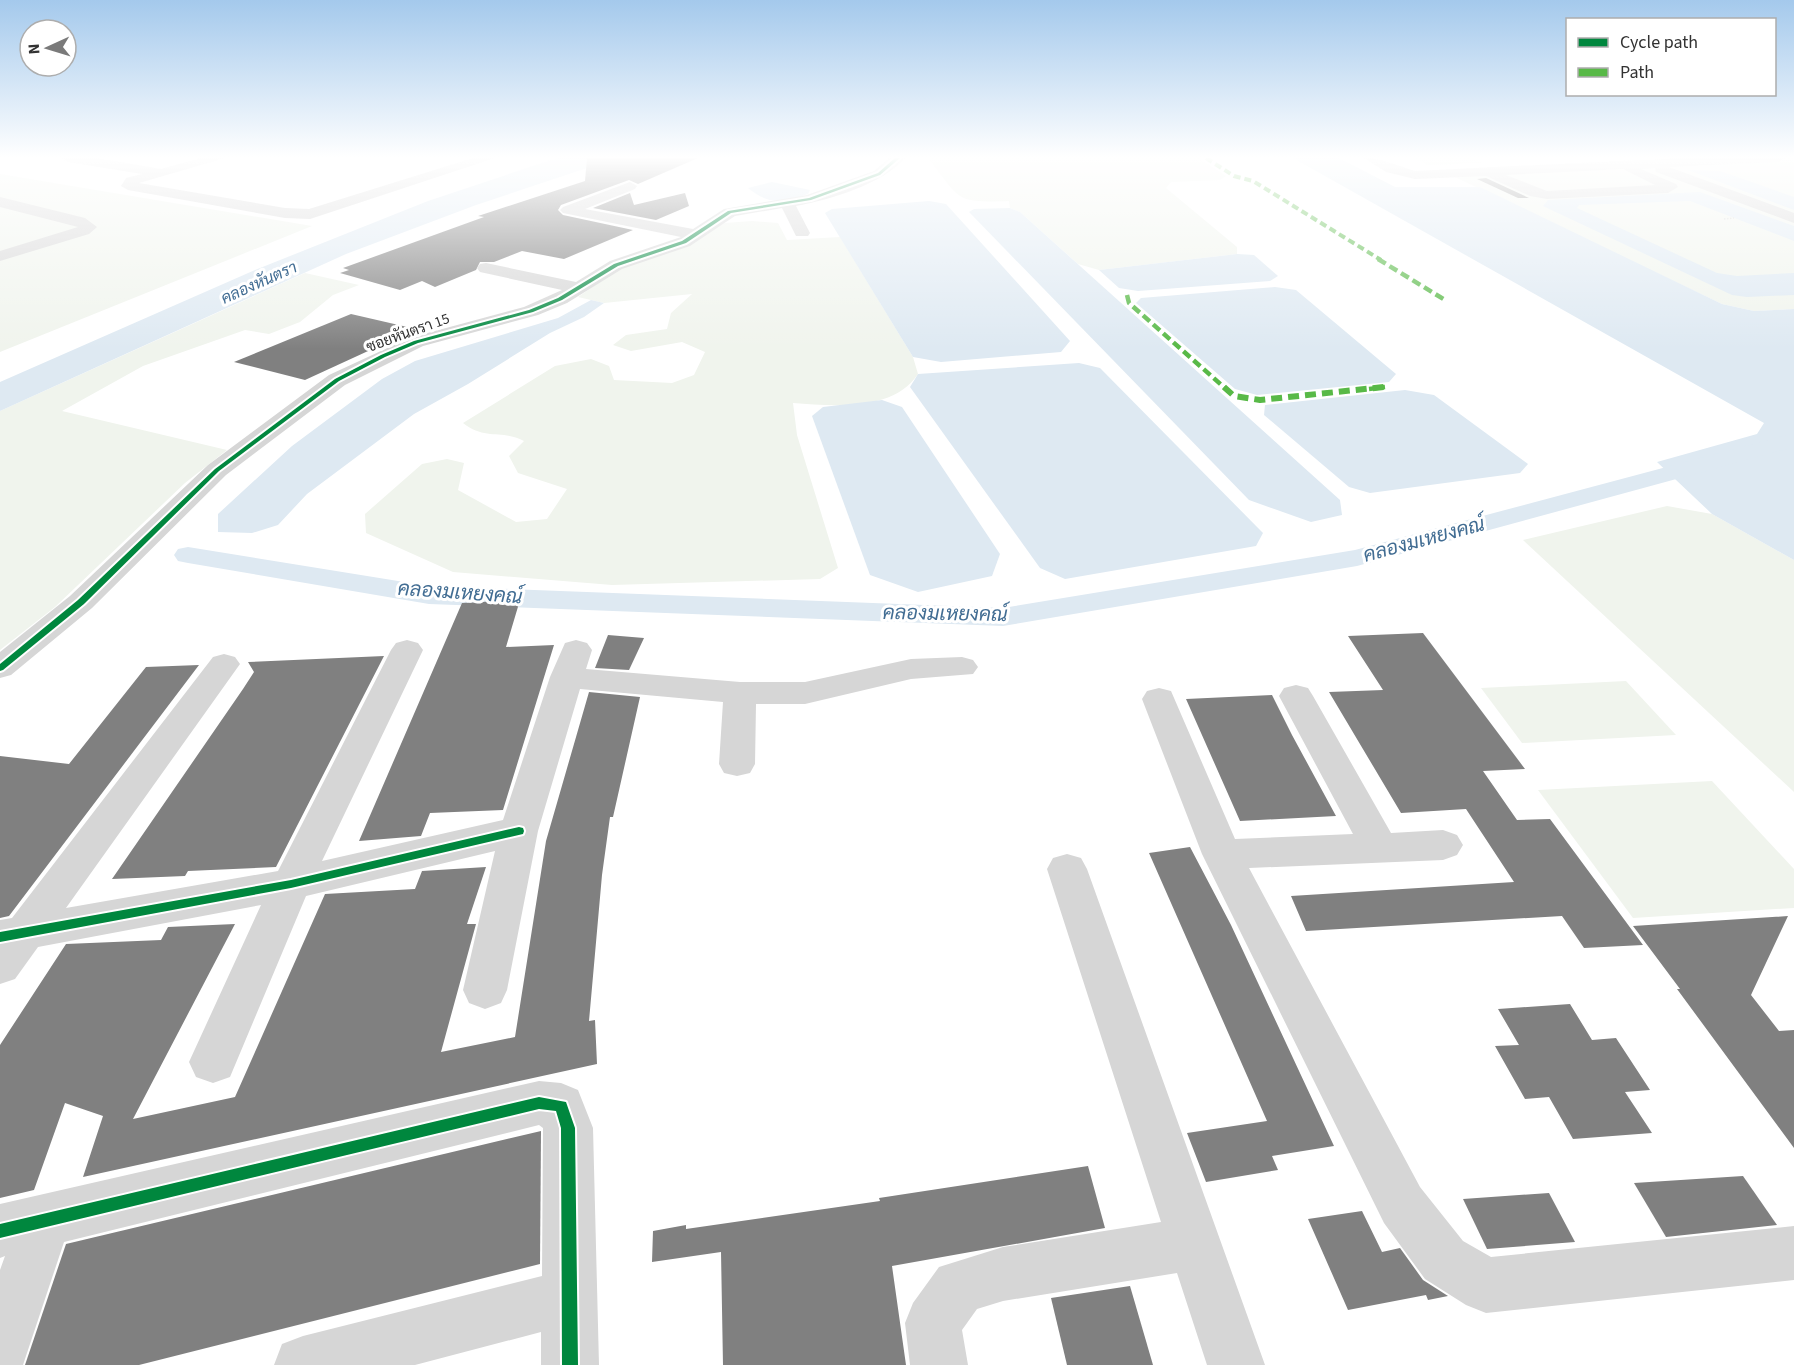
<svg xmlns="http://www.w3.org/2000/svg" width="1794" height="1365" viewBox="0 0 1794 1365" font-family="'Source Sans 3',Sarabun,sans-serif">
  <style>
    .green { fill: #f0f4ed }
    .water { fill: #dee9f2 }
    .lines { fill: none; stroke-linecap: round; stroke-linejoin: round }
    .canal { fill: #dee9f2; fill-rule: evenodd }
    .building { fill: #808080 }
    .path { stroke: #d5d5d5; stroke-width: 1.5; stroke-dasharray: 1.5 1.5; stroke-linecap: butt }
    .minor { fill: #d6d6d6; fill-rule: evenodd }
    .quiet-far2 { stroke: #58b947; stroke-width: 4; stroke-dasharray: 7 4; stroke-linecap: butt }
    .quiet-far1 { stroke: #58b947; stroke-width: 4.5; stroke-dasharray: 9 4.5; stroke-linecap: butt }
    .quiet { stroke: #58b947; stroke-width: 6; stroke-dasharray: 11 6; stroke-linecap: butt }
    .cycleway-casing { stroke: #fff; stroke-width: 4 }
    .cycleway { fill: #00873e; fill-rule: evenodd }
    .labels { text-anchor: middle; dominant-baseline: central; stroke-width: 6; stroke-linejoin: round; paint-order: stroke }
    .far-street-label { font-size: 15px; fill: #323232; stroke: #fff }
    .far-water-label { font-size: 16px; font-style: italic; fill: #426d93; stroke: #fff }
    .water-label { font-size: 20px; font-style: italic; fill: #426d93; stroke: #fff }
  </style>
  <rect width="100%" height="100%" fill="#fff"/>
  <g class="green">
    <path d="M928 158H1199L1226 176 1220 180 1171 182 1166 188 1237 247V254L1099 270 1078 264 1020 212 1010 208 1009 201C954 203 961 200 928 158Z"/>
    <path d="M1414 158H1472L1482 163 1428 165Z"/>
    <path d="M1794 158V309L1754 311 1722 304 1440 170 1646 160Z"/>
    <path d="M0 174 312 226 0 352Z"/>
    <path d="M752 221 778 223 787 240 840 237 913 357 918 374C893 412 833 406 793 403L797 435 838 568 820 579 612 585 453 572 366 533 365 514 422 464 447 459 464 463 458 490 516 522 547 519 567 489 518 473 509 456 524 441C501 429 486 441 463 423L555 366 591 359 609 366 614 380 672 383 694 375 705 352 682 342 631 351 613 345 626 335 667 329 671 313 692 294 604 303 578 297 622 267 687 244 725 223Z"/>
    <path d="M305 273 359 285 333 295 300 322 269 334 245 330 143 366 62 411 227 450 185 483 55 607 0 650V411Z"/>
    <path d="M1667 506 1712 514 1794 560V792L1523 540Z"/>
    <path d="M1626 681 1676 735 1522 743 1481 688Z"/>
    <path d="M1712 781 1794 869V908L1633 918 1538 790Z"/>
  </g>
  <g class="water">
    <path d="M557 158H617L476 205 346 254 0 411V382L255 270 428 201Z"/>
    <path d="M1293 158H1339L1395 187H1480L1722 304 1754 311 1794 309V560L1712 514 1657 462 1757 434 1764 423Z"/>
    <path d="M1688 170 1720 171 1794 197V210Z"/>
    <path d="M772 182 810 190 808 194C782 202 770 206 748 188Z"/>
    <path d="M1700 192 1794 226V241L1690 201 1579 205 1577 208 1717 273 1737 276 1794 273V295L1747 297 1732 295 1543 206 1548 200Z"/>
    <path d="M929 201 946 204 1070 341 1061 352 941 362 913 357 825 213 832 209Z"/>
    <path d="M1010 208 1020 212 1340 500 1342 515 1311 522 1249 500 969 212 974 209Z"/>
    <path d="M1237 254 1254 255 1278 276 1270 281 1138 291 1119 288 1099 270Z"/>
    <path d="M1275 287 1296 290 1396 374 1389 382 1257 395 1235 389 1136 303 1141 298Z"/>
    <path d="M591 300 604 303 584 317 550 333 468 384 414 414 307 494 278 525 252 533 218 532V514L292 446 382 379 415 361 558 318Z"/>
    <path d="M1079 363 1100 368 1263 533 1256 546 1065 579 1040 568 910 387 918 374Z"/>
    <path d="M1405 390 1434 395 1528 464 1520 473 1370 493 1349 487 1264 415 1265 405Z"/>
    <path d="M882 400 902 407 1000 554 992 576 918 592 870 575 812 416 823 407Z"/>
  </g>
  <g class="lines">
    <path class="canal" d="M1794 433V447L1357 566 1003 626 429 604 188 563 178 561 174 555 178 549 188 547 429 586 1003 608 1355 550Z"/>
  </g>
  <g class="building">
    <path d="M587 158H698L638 184 629 180 561 205 558 210 563 215 633 230 564 259 522 251 494 262H480L476 270 435 287 422 281 400 290 340 273 349 270 343 268 484 217 478 216 585 181Z"/>
    <path d="M1486 178 1529 198H1518L1477 179Z"/>
    <path d="M630 193 634 205 685 193 689 206 656 220 593 208Z"/>
    <path d="M351 314 416 329 305 380 234 362Z"/>
    <path d="M520 600 506 647 554 645 503 810 430 813 421 836 359 841 462 603Z"/>
    <path d="M1423 633 1525 769 1483 771 1517 820 1550 819 1643 945 1584 948 1562 916 1306 931 1291 896 1514 882 1466 809 1401 813 1329 692 1383 690 1348 636Z"/>
    <path d="M608 635 644 638 629 670 595 668Z"/>
    <path d="M384 656 276 867 188 871 185 876 112 879 243 689 254 672 248 662Z"/>
    <path d="M199 665 9 916 0 918V756L69 764 146 667Z"/>
    <path d="M589 692 640 697 613 817H610L602 875 589 1021 595 1020 597 1064 83 1177 103 1116 65 1103 34 1190 0 1198V1045L66 944 161 940 168 927 235 924 133 1119 235 1097 325 894 415 889 422 871 486 867 467 924H476L441 1052 515 1037 546 841Z"/>
    <path d="M1272 695 1292 735 1336 816 1240 821 1186 699Z"/>
    <path d="M1190 847 1231 925 1334 1146 1272 1156 1278 1170 1206 1182 1187 1133 1267 1121 1149 853Z"/>
    <path d="M1788 916 1751 995 1779 1031 1794 1030V1148L1677 989H1680L1633 926Z"/>
    <path d="M1570 1004 1592 1040 1616 1038 1650 1090 1625 1092 1652 1133 1573 1139 1549 1097 1525 1099 1495 1046 1519 1045 1498 1009Z"/>
    <path d="M541 1131 540 1264 139 1365H25L66 1244Z"/>
    <path d="M1088 1166 1105 1228 892 1266 906 1365H723L721 1252 652 1262 653 1231 686 1225V1229L880 1201 879 1198Z"/>
    <path d="M1743 1176 1777 1225 1666 1237 1634 1183Z"/>
    <path d="M1549 1193 1575 1242 1487 1249 1463 1199Z"/>
    <path d="M1362 1211 1382 1252 1400 1248 1423 1280 1448 1296 1428 1300 1426 1295 1348 1310 1308 1219Z"/>
    <path d="M1130 1286 1153 1365H1067L1051 1298Z"/>
  </g>
  <g class="lines">
    <path class="path" d="M1724 219 1734 218"/>
    <g class="minor">
      <path d="M61 158H97L161 169 201 158H225L139 183 285 208 309 209 473 158H495L310 219 285 218 128 190 121 186 126 178 142 174 68 162Z"/>
      <path d="M889 158H905C883 184 829 200 796 206L810 233 808 236H796L782 208 735 216 690 246 622 269 567 303 538 315 423 346 345 385 226 475 92 608 11 675 0 678V652L70 596 208 465 329 375 409 338 524 307 562 290 480 272 477 268 480 264 486 263 576 282 610 261 681 237 563 213 560 210 563 207 630 182 637 186 635 189 585 209 693 229 724 209 807 195 874 171Z"/>
      <path d="M1364 158C1383 158 1397 166 1415 171L1682 158H1785L1778 162 1669 167 1794 213V223L1656 172 1655 168 1641 169 1676 184 1678 187 1668 193 1547 199 1530 196 1486 176 1415 179 1386 172ZM1623 169 1655 185 1547 191 1506 175Z"/>
      <path d="M0 197 85 218 97 227 89 234 0 261V251L78 227 0 207Z"/>
      <path d="M407 640 418 643 423 650 322 861 503 820 550 677 565 643 576 640 587 643 592 650 586 669 740 682H805L911 659 962 657 973 660 978 667 973 674 911 679 805 704H756L755 764 750 773 737 776 724 773 719 764 723 702 580 689 538 831 507 990 501 1003 485 1009 469 1003 463 990 495 851 306 896 230 1077 213 1083 196 1077 189 1062 261 905 38 947 15 979 0 984V920L12 918 213 657 224 654 235 657 240 664 66 908 278 871 391 650 396 643Z"/>
      <path d="M1296 685 1308 688 1313 696 1391 833 1443 830 1457 835 1463 845 1457 855 1443 860 1249 868 1420 1187 1463 1241 1491 1257 1794 1226V1280L1486 1313 1466 1305 1425 1279 1384 1223 1202 854 1142 699 1147 691 1159 688 1171 691 1235 839 1353 834 1279 696 1284 688Z"/>
      <path d="M1067 854 1081 858 1087 869 1265 1365H1207L1177 1273 1003 1301 977 1309 962 1330 968 1365H910L905 1323 913 1303 939 1267 1003 1247 1161 1222 1047 869 1053 858Z"/>
      <path d="M539 1081 561 1083 578 1090 593 1128 599 1365H541V1332L415 1365H274L282 1344 303 1336 542 1276 543 1128 539 1125 64 1242 23 1365H0V1270L5 1256 0 1258V1204Z"/>
    </g>
    <path class="quiet-far2" d="M1206 158 1234 176 1253 181 1381 260"/>
    <g class="quiet-far1">
      <path d="M1378 259 1445 300"/>
      <path d="M1127 295 1129 303 1226 389"/>
      <path d="M1369 389 1385 387"/>
    </g>
    <path class="quiet" d="M1224 387 1234 396 1260 400 1384 387"/>
    <defs>
      <g id="cycleway">
        <path d="M895 158H900L880 175 811 200 731 213 686 243 618 266 562 300 533 312 418 343 385 357 339 381 219 471 84 604 3 670 0 671V664L78 600 215 469 335 379 381 355 414 341 529 310 558 298 614 264 682 241 728 211 809 198 878 173Z"/>
        <path d="M519 827 523 828 524 831 523 834 291 888 0 942V932L291 880Z"/>
        <path d="M539 1097 566 1102 575 1128 578 1365H562L561 1128 556 1111 539 1109 0 1238V1224Z"/>
      </g>
    </defs>
    <use href="#cycleway" class="cycleway-casing"/>
    <use href="#cycleway" class="cycleway"/>
  </g>
  <linearGradient id="sky" x2="0" y2="1"><stop stop-color="#a4c9ec"/><stop offset="0.45" stop-color="#fff"/><stop offset="1" stop-color="#fff" stop-opacity="0"/></linearGradient>
  <rect width="1794" height="349" fill="url(#sky)"/>
  <g class="labels">
    <g class="far-street-label">
      <text transform="translate(408 333) rotate(-20)">ซอยหันตรา 15</text>
    </g>
    <g class="far-water-label">
      <text transform="translate(259 283) rotate(-24)">คลองหันตรา</text>
    </g>
    <g class="water-label">
      <text transform="translate(1424 540) rotate(-15)">คลองมเหยงคณ์</text>
      <text transform="translate(460 593) rotate(4)">คลองมเหยงคณ์</text>
      <text transform="translate(945 614) rotate(1)">คลองมเหยงคณ์</text>
    </g>
  </g>
  <rect x="1566" y="18" width="210" height="78" fill="#ffffff" stroke="#adadad" stroke-width="1.5"/>
  <rect x="1578" y="38" width="30" height="9" fill="#00873e" stroke="#adadad" stroke-width="1.5"/>
  <text x="1620" y="48" font-size="18" fill="#323232">Cycle path</text>
  <rect x="1578" y="68" width="30" height="9" fill="#58b947" stroke="#adadad" stroke-width="1.5"/>
  <text x="1620" y="78" font-size="18" fill="#323232">Path</text>
  <g transform="translate(48 48) rotate(266)"><circle r="28" fill="#ffffff" stroke="#adadad" stroke-width="1.5"/>
  <path d="M0-4.5L10 22L0 15L-10 22Z" fill="#7a7a7a"/>
  <text y="-9" font-size="16" font-weight="bold" text-anchor="middle" fill="#323232">N</text>
  </g>
</svg>
